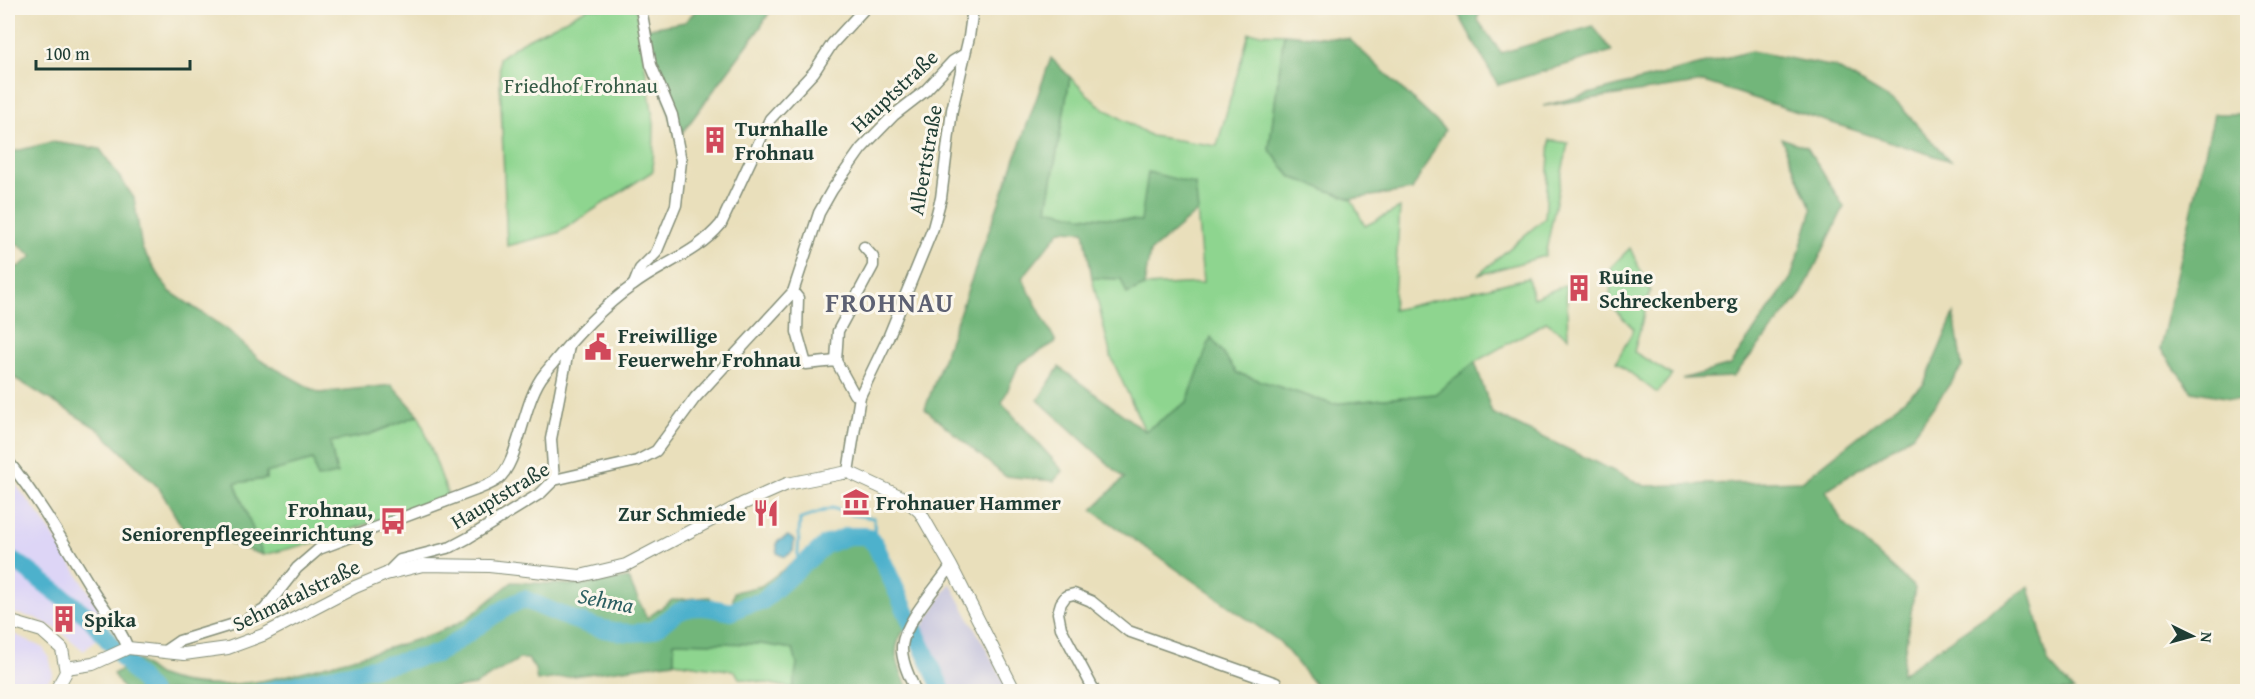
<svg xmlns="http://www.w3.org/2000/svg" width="2255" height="699" viewBox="0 0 2255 699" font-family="'Gentium Book Plus',serif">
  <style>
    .built { fill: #ddd5f6 }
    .industrial { fill: #c2c1dc }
    .green { fill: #8ed58f; stroke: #568962; stroke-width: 1.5 }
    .forest { fill: #72b67a; stroke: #487a57; stroke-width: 1.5 }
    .water { fill: #4db1cc; stroke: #367780; stroke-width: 1.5 }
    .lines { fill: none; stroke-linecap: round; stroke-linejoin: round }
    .stream { stroke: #4db1cc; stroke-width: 3 }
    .river { stroke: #4db1cc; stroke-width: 18 }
    .minor-casing { stroke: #848e78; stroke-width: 13 }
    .major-casing { stroke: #848e78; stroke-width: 14 }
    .minor { stroke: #fff; stroke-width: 10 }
    .major { stroke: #fff; stroke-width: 12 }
    .labels { text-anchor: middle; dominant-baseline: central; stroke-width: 6; stroke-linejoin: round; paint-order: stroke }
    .park-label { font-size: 21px; fill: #355b46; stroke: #fbf7ec }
    .street-label { font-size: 21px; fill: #1f3d34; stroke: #fbf7ec }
    .poi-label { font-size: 21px; font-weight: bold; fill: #1f3d34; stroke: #fbf7ec; text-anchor: start }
    .water-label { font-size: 22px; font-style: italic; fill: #2d6062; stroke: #fbf7ec }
    .district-label { font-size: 27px; font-weight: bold; letter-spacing: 1.5px; fill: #5d6173; stroke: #fbf7ec }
  </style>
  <rect width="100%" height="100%" fill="#fbf7ec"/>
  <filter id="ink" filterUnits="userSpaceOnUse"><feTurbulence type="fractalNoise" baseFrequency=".0167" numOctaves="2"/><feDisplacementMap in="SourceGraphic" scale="12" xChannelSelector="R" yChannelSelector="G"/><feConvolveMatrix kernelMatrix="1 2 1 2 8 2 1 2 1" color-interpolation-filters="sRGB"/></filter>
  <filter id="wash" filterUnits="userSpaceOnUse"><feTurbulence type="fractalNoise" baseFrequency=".008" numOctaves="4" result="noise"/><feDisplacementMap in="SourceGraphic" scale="24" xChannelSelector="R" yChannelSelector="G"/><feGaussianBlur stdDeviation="1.35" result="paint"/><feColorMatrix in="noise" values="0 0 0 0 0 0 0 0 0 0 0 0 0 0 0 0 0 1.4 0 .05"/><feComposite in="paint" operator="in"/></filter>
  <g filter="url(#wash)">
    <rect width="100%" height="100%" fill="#e9dfbb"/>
    <g class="built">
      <path d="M8 475 42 518 110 625 84 651 60 631 36 618 8 612Z"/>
      <path d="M8 631 43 648 50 660 53 675 39 691H17L8 684Z"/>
    </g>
    <path class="industrial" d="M950 583 1009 691H951L921 629Z"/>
    <g class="green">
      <path d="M588 8H636L654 124 653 171 558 233 507 246 499 58 522 42Z"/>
      <path d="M1249 33 1284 34 1269 149 1291 177 1351 199 1365 226 1400 208 1393 310 1528 278 1533 298 1566 285 1568 337 1546 322 1475 362 1435 394 1332 404 1237 373 1211 338 1187 402 1145 431 1111 357 1092 278 1121 279 1127 294 1144 286 1203 283 1195 184 1141 221 1080 216 1047 209 1070 77 1098 105 1151 136 1217 146Z"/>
      <path d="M1550 140 1568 143 1545 256 1478 275 1545 218Z"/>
      <path d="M1630 248 1650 291 1634 352 1672 375 1657 393 1616 362 1634 329 1610 305 1611 267Z"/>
      <path d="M419 415 448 495 316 542 263 555 234 483 266 479 265 473 313 460 337 474 330 442 368 435Z"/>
      <path d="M674 642 761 644 793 649 797 664 793 688 739 678 735 671 674 662Z"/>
    </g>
    <g class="forest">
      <path d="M698 8H772L760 28 677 140 644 29 685 22Z"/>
      <path d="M1455 8H1482L1477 19 1501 53 1593 26 1612 51 1498 85Z"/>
      <path d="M1284 34 1349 39 1445 130 1412 190 1351 199 1291 177 1269 149Z"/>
      <path d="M1751 51 1835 67 1899 105 1950 161 1704 82 1543 106Z"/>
      <path d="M1051 58 1070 77 1047 209 1080 216 1141 221 1148 172 1195 184 1198 211 1150 252 1144 286 1127 294 1121 279 1092 278 1084 231 1061 230 1022 278 1056 342 1019 364 1002 403 1063 471 1054 481 1005 476 925 409Z"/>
      <path d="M2214 114H2247V401L2192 391 2160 349Z"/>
      <path d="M1781 138 1807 147 1844 207 1802 293 1733 377 1682 379 1730 365 1791 278 1812 210Z"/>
      <path d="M52 142 100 149 134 198 142 249 169 291 228 330 260 360 319 393 392 385 419 415 368 435 330 442 337 474 317 478 313 460 266 473V479L235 483 263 555 231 544 224 534 183 529 159 488 98 429 8 374V263L18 267 33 256 8 237V153Z"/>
      <path d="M1954 314 1962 367 1913 435 1826 490 1842 522 1915 588 1901 674 2029 586 2048 662 2074 691H1320L1280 642 1092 510 1124 478 1038 400 1059 367 1145 431 1187 402 1211 337 1237 373 1332 404 1435 394 1475 362 1492 413 1645 486 1802 481 1924 384Z"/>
      <path d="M847 531 851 540 870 547 908 625C887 650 898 665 909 691H799L793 688 797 664 793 649 761 644 674 642V662L537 681 535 669 528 659H519L475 685 441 691H125L113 674 138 660C146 665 153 673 160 676 219 699 295 674 353 658 387 648 430 638 462 621 480 611 496 594 512 582L581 585 628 578 647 618 672 600 710 597 716 615 731 617 734 592 761 586 825 539Z"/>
    </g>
    <path class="water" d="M788 536 794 540 793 551 785 557 777 553V542Z"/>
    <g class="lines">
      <path class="stream" d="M797 567 800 519 832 508 853 515 874 518 875 544"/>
      <g class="river">
        <path d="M8 559 22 566 90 618 151 692"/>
        <path d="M262 692 436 654C467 638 491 612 524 599 556 613 616 642 652 630 658 628 665 621 670 617 690 602 709 607 731 612L745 605 761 602 825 545 848 536H866L875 544 943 692"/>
      </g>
    </g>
  </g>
  <g filter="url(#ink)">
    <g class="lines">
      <defs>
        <g id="minor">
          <path d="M634 284 640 269 656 253 676 205 681 161 672 115 651 65 641 8"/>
          <path d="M793 292 798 298 797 332 806 364 836 361 854 394 860 396"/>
          <path d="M836 361 838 331 873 266V257L864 247"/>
          <path d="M8 461C40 501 65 545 92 589 104 609 119 625 128 648"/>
          <path d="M848 472 860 396 888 338 933 228 941 198 952 110 969 37 973 8"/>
          <path d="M554 480 551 439 569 346"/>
          <path d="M386 574 400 560 451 547 468 538 541 493 554 480 637 461 656 451 695 398 793 292 819 213 832 190 861 149 894 115 925 91 953 61 963 55"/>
          <path d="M163 652 179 641 244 621 264 610 297 568 319 549 476 490C483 487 491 484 497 480 520 463 522 400 545 373 570 342 599 309 632 286 662 263 696 254 721 224L770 119 814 72 832 44 865 8"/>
          <path d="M916 692C910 678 901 661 902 646 905 621 937 587 951 566"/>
          <path d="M1095 692 1061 628 1058 613 1061 603 1066 596 1074 594 1091 601 1128 631 1276 683"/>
        </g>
        <g id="major">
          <path d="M8 621 42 631 62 649 66 672 55 692"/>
          <path d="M66 668 93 664 128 648 184 654 228 648 263 635 355 587 386 574 423 565 489 566 580 576 626 565 742 504 787 484 848 472 904 498 920 512 951 566 1015 692"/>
        </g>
      </defs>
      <use href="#minor" class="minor-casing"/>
      <use href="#major" class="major-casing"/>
      <use href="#minor" class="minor"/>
      <use href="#major" class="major"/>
    </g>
  </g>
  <defs>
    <symbol id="building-bare" viewBox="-9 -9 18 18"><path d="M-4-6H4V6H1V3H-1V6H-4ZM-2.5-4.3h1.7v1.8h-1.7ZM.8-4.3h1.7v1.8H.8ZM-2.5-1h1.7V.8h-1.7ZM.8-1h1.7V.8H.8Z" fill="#d1495b" stroke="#fbf7ec" stroke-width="2.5" paint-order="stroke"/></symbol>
    <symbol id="civic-bare" viewBox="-9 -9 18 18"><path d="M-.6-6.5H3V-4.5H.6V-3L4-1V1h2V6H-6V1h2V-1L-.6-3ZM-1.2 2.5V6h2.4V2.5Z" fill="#d1495b" stroke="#fbf7ec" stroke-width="2.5" paint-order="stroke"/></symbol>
    <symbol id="museum-bare" viewBox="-9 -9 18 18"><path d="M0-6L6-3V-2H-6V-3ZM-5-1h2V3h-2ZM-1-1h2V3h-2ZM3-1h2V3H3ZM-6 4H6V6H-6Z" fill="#d1495b" stroke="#fbf7ec" stroke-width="2.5" paint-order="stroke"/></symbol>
    <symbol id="restaurant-bare" viewBox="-9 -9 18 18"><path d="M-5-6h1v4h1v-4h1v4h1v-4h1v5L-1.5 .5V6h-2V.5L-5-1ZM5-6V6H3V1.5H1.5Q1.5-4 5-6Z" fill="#d1495b" stroke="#fbf7ec" stroke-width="2.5" paint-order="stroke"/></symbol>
    <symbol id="bus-bare" viewBox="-9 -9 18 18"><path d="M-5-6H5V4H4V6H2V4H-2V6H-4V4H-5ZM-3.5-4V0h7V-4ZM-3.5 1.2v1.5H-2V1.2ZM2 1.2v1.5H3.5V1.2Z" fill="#d1495b" stroke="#fbf7ec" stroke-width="2.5" paint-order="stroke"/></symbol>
  </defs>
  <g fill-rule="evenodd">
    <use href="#building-bare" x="696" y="121" width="38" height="38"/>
    <use href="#building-bare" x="1560" y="269" width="38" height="38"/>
    <use href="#civic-bare" x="579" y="328" width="38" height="38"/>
    <use href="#museum-bare" x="837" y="483" width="38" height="38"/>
    <use href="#restaurant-bare" x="747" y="494" width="38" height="38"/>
    <use href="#bus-bare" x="374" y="502" width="38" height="38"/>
    <use href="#building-bare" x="45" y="600" width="38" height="38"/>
  </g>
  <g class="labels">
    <g class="park-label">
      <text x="581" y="85">Friedhof Frohnau</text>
    </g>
    <g class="street-label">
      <text transform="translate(894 91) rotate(-43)">Hauptstraße</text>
      <text transform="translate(925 160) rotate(-80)">Albertstraße</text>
      <text transform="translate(500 495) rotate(-31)">Hauptstraße</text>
      <text transform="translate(296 595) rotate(-26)">Sehmatalstraße</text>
    </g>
    <g class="poi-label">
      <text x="735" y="128">Turnhalle<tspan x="735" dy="24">Frohnau</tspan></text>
      <text x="1599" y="276">Ruine<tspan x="1599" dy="24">Schreckenberg</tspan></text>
      <text x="618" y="335">Freiwillige<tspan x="618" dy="24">Feuerwehr Frohnau</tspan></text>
      <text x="876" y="502">Frohnauer Hammer</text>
      <text x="373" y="509" text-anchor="end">Frohnau,<tspan x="373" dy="24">Seniorenpflegeeinrichtung</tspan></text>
      <text x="746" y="513" text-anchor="end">Zur Schmiede</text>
      <text x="84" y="619">Spika</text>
    </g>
    <g class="water-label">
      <text transform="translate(606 600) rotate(11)">Sehma</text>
    </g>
    <g class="district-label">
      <text x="890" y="302">FROHNAU</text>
    </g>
  </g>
  <rect width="2255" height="699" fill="none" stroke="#fbf7ec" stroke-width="30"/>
  <g transform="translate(2192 636) rotate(95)" stroke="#fbf7ec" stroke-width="4.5" paint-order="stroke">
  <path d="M0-4.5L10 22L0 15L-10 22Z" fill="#1f3d34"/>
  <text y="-9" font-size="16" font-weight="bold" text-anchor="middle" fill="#1f3d34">N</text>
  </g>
  <path d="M36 60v9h154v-9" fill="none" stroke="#1f3d34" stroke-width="3"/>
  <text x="45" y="60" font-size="18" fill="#1f3d34" stroke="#fbf7ec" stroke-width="4.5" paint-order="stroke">100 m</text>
</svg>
